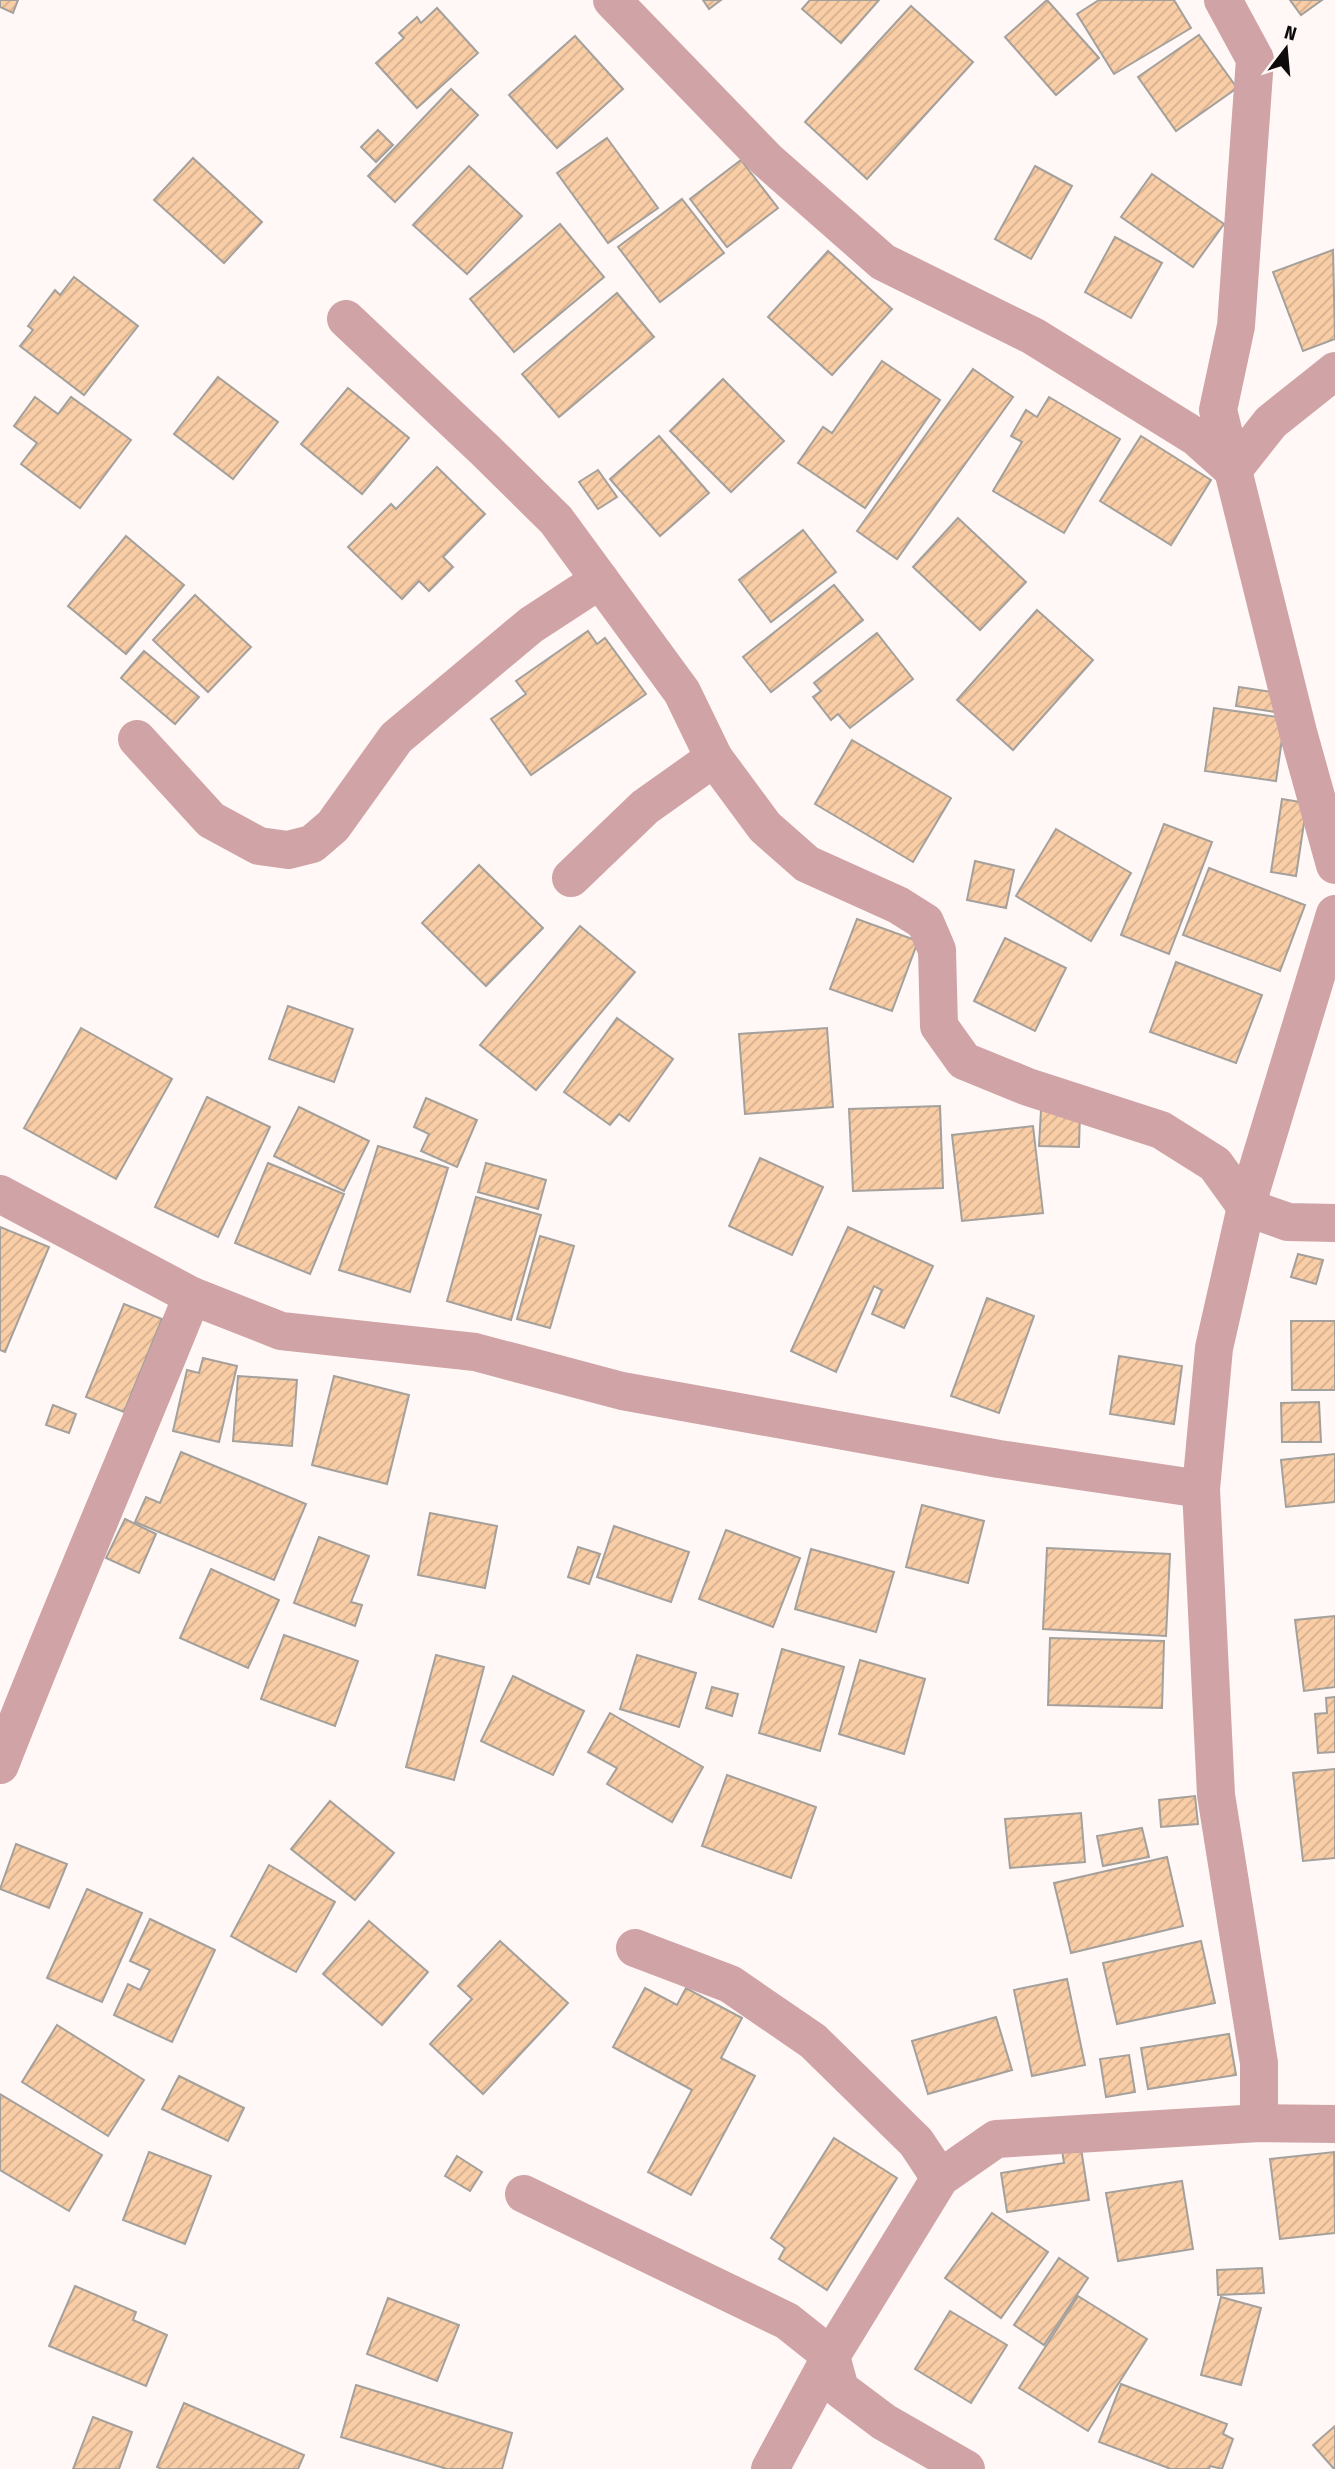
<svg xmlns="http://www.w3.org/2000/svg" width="1335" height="2469" viewBox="0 0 1335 2469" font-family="'Fira Sans Condensed',sans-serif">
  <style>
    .building { fill: url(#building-hatch); stroke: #a4a09c; stroke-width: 2 }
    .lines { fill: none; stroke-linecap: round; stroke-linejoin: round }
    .minor { stroke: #d0a3a6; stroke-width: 38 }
  </style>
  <defs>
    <pattern id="building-hatch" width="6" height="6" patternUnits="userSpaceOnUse" patternTransform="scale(1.75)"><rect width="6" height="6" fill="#f9cda6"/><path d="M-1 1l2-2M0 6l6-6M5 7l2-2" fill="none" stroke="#d4af8e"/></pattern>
  </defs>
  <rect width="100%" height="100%" fill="#fff8f6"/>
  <g class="building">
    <path d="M0 0H18L13 13 0 7Z"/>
    <path d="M703 0H721L709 9Z"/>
    <path d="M810 0H879L841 43 802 9Z"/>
    <path d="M1047 0 1099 58 1056 95 1005 37Z"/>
    <path d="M1099 0H1174L1191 28 1114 74 1077 14Z"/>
    <path d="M1290 0H1322L1301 15Z"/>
    <path d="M911 6 973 62 867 179 805 122Z"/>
    <path d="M437 8 478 53 417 108 376 63 404 38 399 33 417 17 421 23Z"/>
    <path d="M1199 35 1237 88 1176 131 1138 77Z"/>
    <path d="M575 36 623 89 557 148 509 95Z"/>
    <path d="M451 89 478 115 395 202 368 176Z"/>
    <path d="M378 130 393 145 376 162 361 147Z"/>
    <path d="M607 138 658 208 608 243 557 173Z"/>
    <path d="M193 158 262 222 224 263 154 200Z"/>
    <path d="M741 160 778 208 727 247 690 199Z"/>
    <path d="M469 166 522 216 467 274 413 225Z"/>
    <path d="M1035 166 1072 186 1031 259 995 239Z"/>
    <path d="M1152 174 1224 224 1193 267 1121 217Z"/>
    <path d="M682 199 724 253 660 302 618 247Z"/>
    <path d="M560 224 604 277 514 352 470 299Z"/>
    <path d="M1115 237 1162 263 1131 318 1085 292Z"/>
    <path d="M1333 250 1335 339 1303 351 1273 272Z"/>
    <path d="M828 251 892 309 832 375 768 317Z"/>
    <path d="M74 277 138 326 84 395 20 346 33 330 28 326 55 290 60 295Z"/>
    <path d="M617 293 654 337 559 417 522 374Z"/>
    <path d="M882 361 940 400 865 508 798 463 823 427 832 433Z"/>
    <path d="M973 369 1013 397 897 559 857 531Z"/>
    <path d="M218 377 278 422 233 479 174 434Z"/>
    <path d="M723 379 784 441 731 492 670 431Z"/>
    <path d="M348 388 409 438 362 494 301 444Z"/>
    <path d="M35 397 58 414 71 397 131 440 80 508 21 464 37 443 14 426Z"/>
    <path d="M1049 397 1120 439 1064 533 993 491 1022 442 1011 436 1026 410 1037 417Z"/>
    <path d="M659 436 709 493 660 536 610 479Z"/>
    <path d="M1141 436 1211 480 1171 545 1100 501Z"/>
    <path d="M437 467 485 514 443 557 453 567 429 591 419 581 402 599 348 547 391 504 396 509Z"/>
    <path d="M598 470 617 497 598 509 579 482Z"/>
    <path d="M958 518 1026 582 980 630 913 567Z"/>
    <path d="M803 530 836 572 771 622 739 580Z"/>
    <path d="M126 536 184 585 126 654 68 606Z"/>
    <path d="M834 585 863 620 771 692 743 657Z"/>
    <path d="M195 595 251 647 208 692 153 640Z"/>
    <path d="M1037 610 1093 660 1013 750 957 700Z"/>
    <path d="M588 631 597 644 605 638 646 694 531 775 491 719 526 694 516 681Z"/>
    <path d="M877 633 913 679 850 728 838 714 831 720 813 697 821 691 814 683Z"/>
    <path d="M144 651 199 697 175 724 121 678Z"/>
    <path d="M1239 687 1278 693 1275 712 1236 706Z"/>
    <path d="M1214 708 1285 718 1276 781 1205 771Z"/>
    <path d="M852 740 951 798 913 862 815 804Z"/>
    <path d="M1282 799 1307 803 1296 876 1271 872Z"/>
    <path d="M1164 824 1212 842 1169 954 1121 935Z"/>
    <path d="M1056 829 1131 873 1091 941 1016 896Z"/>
    <path d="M975 861 1014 870 1006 908 967 900Z"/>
    <path d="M479 865 543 928 486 986 422 923Z"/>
    <path d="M1209 868 1305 905 1280 971 1183 935Z"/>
    <path d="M857 919 918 941 892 1011 830 989Z"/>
    <path d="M580 926 635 972 536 1090 480 1045Z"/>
    <path d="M1005 938 1066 968 1035 1031 974 1001Z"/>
    <path d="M1176 962 1262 995 1236 1063 1150 1032Z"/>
    <path d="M288 1006 353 1029 334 1082 269 1059Z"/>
    <path d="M617 1018 673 1059 629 1121 619 1114 610 1125 564 1092Z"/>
    <path d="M81 1028 172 1079 116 1179 24 1128Z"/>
    <path d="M827 1028 833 1107 745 1114 739 1034Z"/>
    <path d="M207 1097 270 1127 218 1237 155 1207Z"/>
    <path d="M426 1098 477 1120 457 1167 421 1151 429 1134 414 1127Z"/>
    <path d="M940 1106 943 1188 853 1191 849 1109Z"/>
    <path d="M299 1107 369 1141 344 1191 274 1156Z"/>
    <path d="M1041 1110 1080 1112 1079 1147 1039 1146Z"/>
    <path d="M1033 1126 1043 1213 962 1221 952 1135Z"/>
    <path d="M378 1146 448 1168 410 1292 339 1270Z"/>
    <path d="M760 1158 823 1187 792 1255 729 1226Z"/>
    <path d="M268 1163 344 1194 310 1274 235 1243Z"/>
    <path d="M486 1163 546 1180 538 1209 478 1192Z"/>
    <path d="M476 1197 541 1215 511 1320 447 1301Z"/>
    <path d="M0 1227 49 1247 5 1352 0 1350Z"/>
    <path d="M848 1227 933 1266 904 1328 872 1314 882 1290 874 1286 836 1372 791 1351Z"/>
    <path d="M540 1236 574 1246 550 1328 517 1319Z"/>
    <path d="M1298 1254 1323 1260 1316 1284 1291 1277Z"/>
    <path d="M987 1298 1034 1316 999 1413 951 1396Z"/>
    <path d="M124 1304 162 1319 124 1412 86 1397Z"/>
    <path d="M1291 1321H1335V1390H1292Z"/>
    <path d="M1119 1356 1182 1366 1174 1424 1110 1414Z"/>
    <path d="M203 1358 237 1366 219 1442 173 1431 187 1370 199 1373Z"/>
    <path d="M238 1376 297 1380 292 1446 233 1441Z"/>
    <path d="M334 1376 409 1395 387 1484 312 1465Z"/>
    <path d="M1319 1402 1321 1442H1282L1281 1403Z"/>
    <path d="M53 1405 76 1414 69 1433 46 1425Z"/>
    <path d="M181 1452 306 1504 274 1580 135 1522 146 1497 160 1503Z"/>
    <path d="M1335 1454V1502L1286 1507 1281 1460Z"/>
    <path d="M922 1505 984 1521 968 1583 906 1567Z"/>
    <path d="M430 1513 497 1526 485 1588 418 1575Z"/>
    <path d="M125 1519 156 1534 139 1573 106 1558Z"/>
    <path d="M614 1526 689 1552 671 1602 597 1577Z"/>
    <path d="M726 1530 800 1558 773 1627 699 1599Z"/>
    <path d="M319 1537 369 1556 351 1602 362 1605 355 1626 294 1603Z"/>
    <path d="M578 1547 600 1554 589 1584 568 1577Z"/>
    <path d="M1047 1548 1170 1554 1166 1636 1043 1629Z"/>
    <path d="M811 1549 894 1572 876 1632 795 1609Z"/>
    <path d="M211 1569 279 1600 248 1668 180 1638Z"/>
    <path d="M1335 1616V1687L1304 1691 1295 1620Z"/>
    <path d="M284 1635 358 1661 335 1726 261 1699Z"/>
    <path d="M1050 1638 1164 1641 1162 1708 1048 1705Z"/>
    <path d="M782 1649 844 1667 820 1751 759 1733Z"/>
    <path d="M436 1655 484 1667 454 1780 406 1767Z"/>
    <path d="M637 1655 696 1673 679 1727 620 1709Z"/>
    <path d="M860 1660 925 1679 904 1754 839 1734Z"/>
    <path d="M513 1676 584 1711 553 1775 481 1741Z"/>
    <path d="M712 1687 738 1694 732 1716 706 1708Z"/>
    <path d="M1335 1697V1752L1318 1753 1315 1714 1327 1713 1326 1698Z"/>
    <path d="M610 1713 703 1767 672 1822 607 1784 617 1768 588 1752Z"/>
    <path d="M1335 1769V1858L1303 1861 1293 1773Z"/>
    <path d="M727 1775 816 1807 791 1878 702 1846Z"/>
    <path d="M1195 1796 1198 1824 1161 1827 1159 1800Z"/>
    <path d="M330 1801 394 1853 355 1900 291 1849Z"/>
    <path d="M1081 1813 1085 1862 1010 1868 1005 1819Z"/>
    <path d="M1142 1828 1149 1857 1103 1866 1097 1836Z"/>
    <path d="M16 1844 67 1864 49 1908 0 1889Z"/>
    <path d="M1167 1857 1183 1926 1071 1953 1054 1883Z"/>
    <path d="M269 1865 335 1902 296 1972 231 1936Z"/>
    <path d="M87 1889 142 1913 102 2002 47 1978Z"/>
    <path d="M150 1919 215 1950 172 2042 114 2015 128 1984 140 1990 150 1970 130 1961Z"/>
    <path d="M369 1921 428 1972 382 2025 323 1974Z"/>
    <path d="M500 1941 568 2003 483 2094 430 2044 472 1999 458 1986Z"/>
    <path d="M1201 1941 1215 2003 1117 2024 1103 1963Z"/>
    <path d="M1067 1979 1085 2065 1032 2076 1014 1990Z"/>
    <path d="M645 1988 677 2005 686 1988 742 2018 721 2058 755 2076 691 2195 648 2172 692 2090 613 2047Z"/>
    <path d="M996 2017 1012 2070 928 2094 912 2041Z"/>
    <path d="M57 2025 144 2080 108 2136 22 2082Z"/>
    <path d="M1229 2034 1236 2075 1148 2089 1141 2048Z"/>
    <path d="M1129 2055 1135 2092 1106 2097 1100 2059Z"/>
    <path d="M179 2076 244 2108 228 2141 162 2109Z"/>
    <path d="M0 2094 102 2155 69 2211 0 2170Z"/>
    <path d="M834 2138 897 2178 827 2290 779 2259 785 2248 771 2238Z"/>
    <path d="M1080 2142 1089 2200 1007 2212 1001 2173 1064 2163 1061 2144Z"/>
    <path d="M149 2152 211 2176 185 2244 123 2220Z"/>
    <path d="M1334 2152 1335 2233 1280 2239 1270 2159Z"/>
    <path d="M457 2156 482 2172 470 2191 445 2176Z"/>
    <path d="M1182 2181 1193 2249 1118 2261 1106 2193Z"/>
    <path d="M992 2213 1048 2252 1001 2318 945 2278Z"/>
    <path d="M1059 2258 1088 2278 1044 2345 1014 2325Z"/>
    <path d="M1262 2268 1264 2293 1218 2295 1217 2270Z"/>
    <path d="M75 2286 136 2312 133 2320 167 2335 146 2386 49 2346Z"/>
    <path d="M1078 2296 1147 2339 1088 2431 1019 2388Z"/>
    <path d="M1221 2297 1261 2308 1241 2385 1201 2375Z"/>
    <path d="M388 2298 459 2325 437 2381 367 2354Z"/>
    <path d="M950 2311 1007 2345 971 2403 915 2369Z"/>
    <path d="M1121 2384 1227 2424 1223 2434 1233 2439 1222 2469 1210 2466 1209 2469H1171L1099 2442Z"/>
    <path d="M356 2385 512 2433 502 2469H447L341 2437Z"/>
    <path d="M184 2403 304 2455 298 2469H162L157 2467Z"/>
    <path d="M93 2417 132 2432 119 2469H73Z"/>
    <path d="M1335 2426V2469H1334L1313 2445Z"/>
  </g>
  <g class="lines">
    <g class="minor">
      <path d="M612 0 767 160 883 262 1033 336 1196 437 1233 470 1271 422 1335 371"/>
      <path d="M1223 0 1255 59 1236 326 1218 410 1298 732 1335 865"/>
      <path d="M346 319 485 450 556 520 682 692 714 758 765 827 807 864 898 905 925 922 937 950 939 1026 964 1061 1028 1087 1161 1130 1215 1164 1246 1207 1288 1222 1335 1223"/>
      <path d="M137 739 211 820 259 846 288 850 312 844 333 826 396 738 531 625 600 580"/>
      <path d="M571 878 645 807 714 758"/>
      <path d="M0 1194 192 1296 281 1331 475 1352 622 1391 999 1459 1201 1489"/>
      <path d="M0 1765C61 1608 129 1453 192 1296"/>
      <path d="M635 1948 730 1984 813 2041 916 2142 940 2178"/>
      <path d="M1259 2123V2063L1216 1795 1201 1489 1214 1348 1246 1207 1335 914"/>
      <path d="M524 2194 787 2321 831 2356 840 2389 884 2422 966 2469"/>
      <path d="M770 2469 831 2356 940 2178 996 2139 1259 2123 1335 2124"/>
    </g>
  </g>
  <g transform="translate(1286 49) rotate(16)" stroke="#fff8f6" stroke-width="5" paint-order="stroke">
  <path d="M0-5L12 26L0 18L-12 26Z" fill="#0d0b0b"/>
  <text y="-10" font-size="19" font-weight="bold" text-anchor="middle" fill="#0d0b0b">N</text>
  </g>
</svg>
